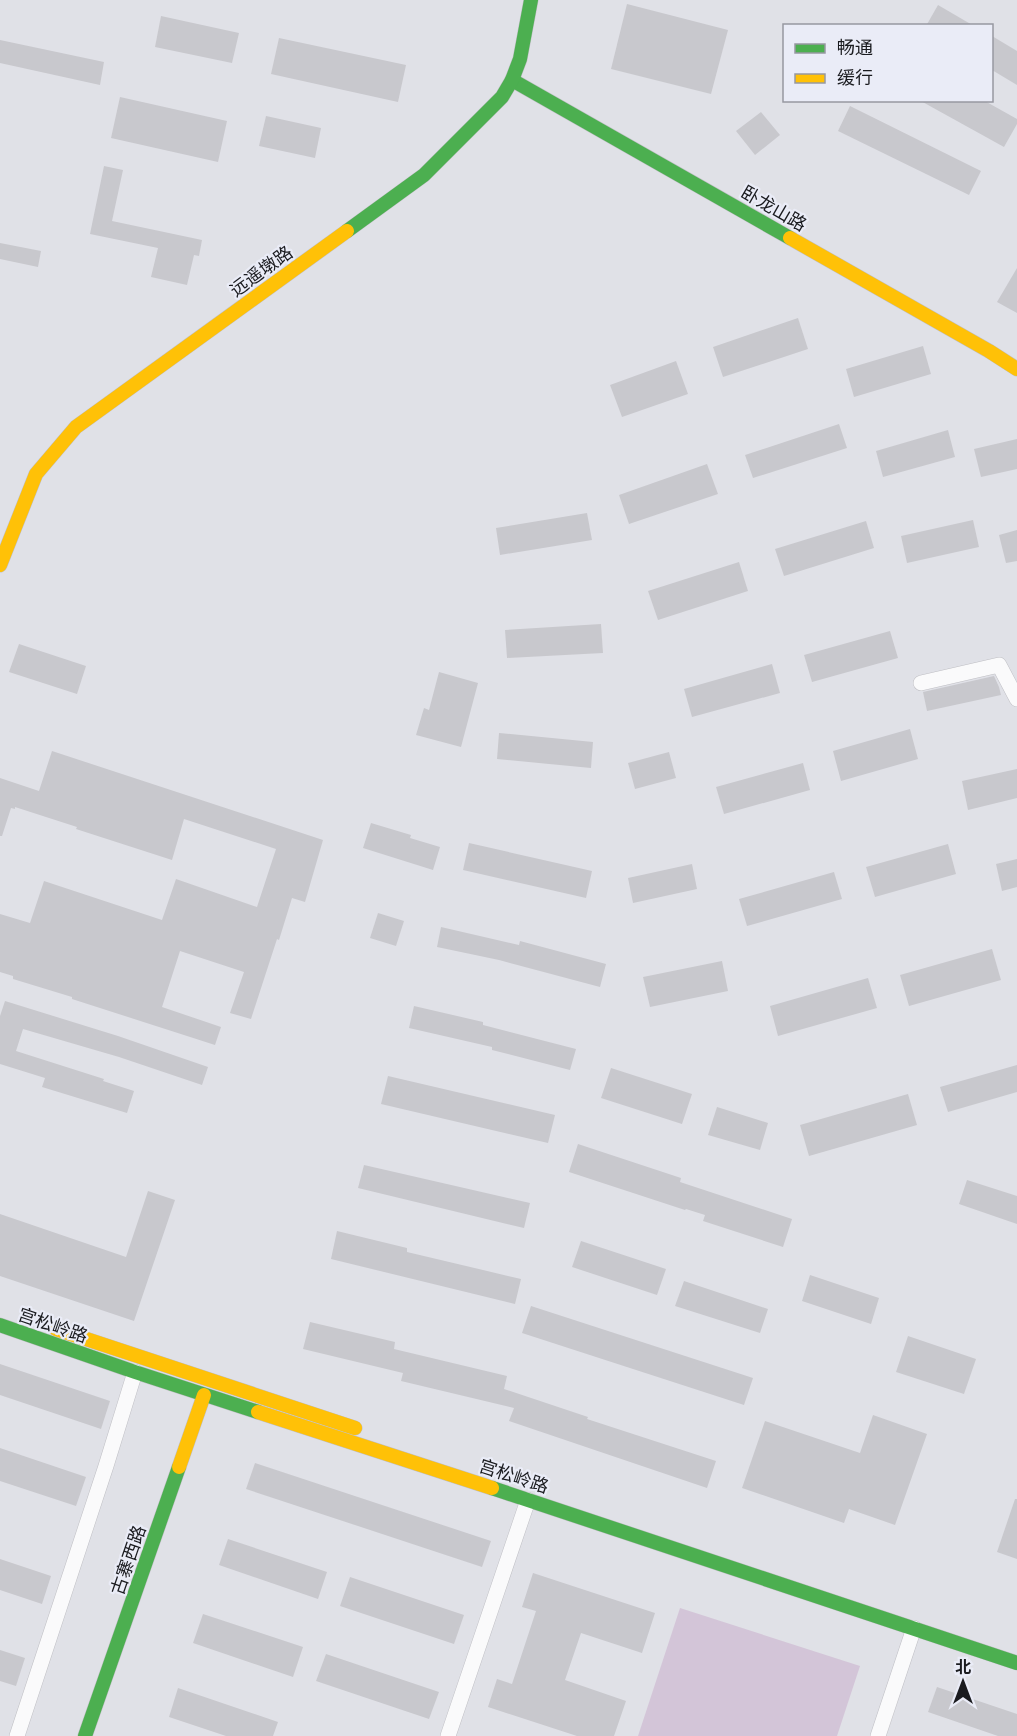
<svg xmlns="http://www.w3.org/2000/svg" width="1017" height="1736" viewBox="0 0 1017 1736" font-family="'Archivo Narrow','Noto Sans SC',sans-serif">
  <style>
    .green { fill: #d3c5d8 }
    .building { fill: #c8c8cd }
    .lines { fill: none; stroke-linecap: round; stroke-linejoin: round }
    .street-casing { stroke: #bfbfc4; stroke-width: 16 }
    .fast-casing { stroke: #bfbfc4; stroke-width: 15 }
    .slow-casing { stroke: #bfbfc4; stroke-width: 15 }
    .street { stroke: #fafafb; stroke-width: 15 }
    .fast { stroke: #4caf50; stroke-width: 14 }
    .slow { stroke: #ffc107; stroke-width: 14 }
    .labels { text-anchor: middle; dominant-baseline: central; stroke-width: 4.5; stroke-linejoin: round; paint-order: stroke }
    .street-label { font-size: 18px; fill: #1a1b1f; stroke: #eaecf7 }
  </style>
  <rect width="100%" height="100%" fill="#e0e1e7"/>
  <path class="green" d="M680 1608 860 1666 837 1736H638Z"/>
  <g class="building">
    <path d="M627 4 728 30 711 94 611 69Z"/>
    <path d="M938 5 974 26H926Z"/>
    <path d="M161 16 239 33 232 63 155 47Z"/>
    <path d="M992 36 1017 51V85L992 70Z"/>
    <path d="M279 38 406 65 398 102 271 74Z"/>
    <path d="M0 40 104 62 100 85 0 63Z"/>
    <path d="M120 97 227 121 218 162 111 138Z"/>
    <path d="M919 100H983L1017 119V124L1004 147Z"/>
    <path d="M850 106 981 171 969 195 838 131Z"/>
    <path d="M761 112 780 135 755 155 736 131Z"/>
    <path d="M266 116 321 128 315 158 259 146Z"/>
    <path d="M104 166 123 170 112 221 202 240 199 256 194 255 187 285 151 277 158 248 90 234Z"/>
    <path d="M0 243 41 251 38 267 0 259Z"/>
    <path d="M1017 268V313L997 302Z"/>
    <path d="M798 318 808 349 723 377 713 347Z"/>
    <path d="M923 346 931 374 854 397 846 369Z"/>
    <path d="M676 361 688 394 622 417 610 385Z"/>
    <path d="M839 424 847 448 753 478 745 455Z"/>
    <path d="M948 430 955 457 883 477 876 451Z"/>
    <path d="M1017 439V469L981 477 974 449Z"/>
    <path d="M707 464 718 494 629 524 619 495Z"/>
    <path d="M587 513 592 540 500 555 496 528Z"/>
    <path d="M973 520 979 547 907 563 901 536Z"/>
    <path d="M866 521 874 548 784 576 775 549Z"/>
    <path d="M1017 530V561L1006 563 999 535Z"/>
    <path d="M739 562 748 591 658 620 648 591Z"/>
    <path d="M601 624 603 653 507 658 505 630Z"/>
    <path d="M890 631 898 658 812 682 804 655Z"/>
    <path d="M19 644 86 666 77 694 9 672Z"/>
    <path d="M772 664 780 693 692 717 684 689Z"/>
    <path d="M439 672 478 683 461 747 416 735 424 708 429 710Z"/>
    <path d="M994 676 999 687 1001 695 927 711 923 692Z"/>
    <path d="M910 729 918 759 841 781 833 751Z"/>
    <path d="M499 733 593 742 591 768 497 759Z"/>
    <path d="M52 751 323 840 305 902 292 898 279 940 277 939 251 1019 230 1013 244 972 180 951 162 1007 221 1027 215 1045 72 999V997L13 979V976L0 972V914L30 923 44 881 162 920 176 879 257 907 276 849 184 819 172 860 76 829 77 827 15 807V809L11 808 2 836H0V778L39 791Z"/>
    <path d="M669 752 676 778 635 789 628 763Z"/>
    <path d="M803 763 810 790 724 814 716 787Z"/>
    <path d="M1017 769V798L968 810 962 781Z"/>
    <path d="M371 823 411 835 410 838 440 847 433 870 363 848Z"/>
    <path d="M469 843 592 871 586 898 463 870Z"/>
    <path d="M948 844 956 874 875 897 866 867Z"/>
    <path d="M1017 859V887L1002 891 996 864Z"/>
    <path d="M692 864 697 889 633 903 628 878Z"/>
    <path d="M834 872 842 899 747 926 739 899Z"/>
    <path d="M378 913 404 921 396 946 370 938Z"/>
    <path d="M441 927 519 945 520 941 606 964 600 987 499 960 437 947Z"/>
    <path d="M992 949 1001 980 909 1006 900 975Z"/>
    <path d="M722 961 728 991 650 1007 643 977Z"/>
    <path d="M868 978 877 1008 778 1036 770 1006Z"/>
    <path d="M5 1001 118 1036 208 1067 202 1085 119 1057 23 1029 16 1051 104 1079 103 1081 134 1091 127 1113 42 1087 45 1078 0 1064V1016Z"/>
    <path d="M414 1006 483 1022V1025L576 1049 570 1070 492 1050V1047L409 1028Z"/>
    <path d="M1017 1065V1092L948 1112 940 1087Z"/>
    <path d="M611 1068 692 1094 682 1124 601 1098Z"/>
    <path d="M388 1076 555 1115 548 1143 381 1104Z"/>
    <path d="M908 1094 917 1125 809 1156 800 1125Z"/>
    <path d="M717 1107 768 1123 760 1150 708 1135Z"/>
    <path d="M578 1144 681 1178 680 1182 792 1219 783 1247 703 1221 705 1215 686 1209 685 1210 569 1172Z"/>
    <path d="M364 1165 530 1203 524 1228 358 1188Z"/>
    <path d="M967 1180 1017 1196V1224L959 1204Z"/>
    <path d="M148 1191 175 1200 134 1321 0 1276V1214L126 1257Z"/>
    <path d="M337 1231 407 1248V1252L521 1279 515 1304 331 1259Z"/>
    <path d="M581 1241 666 1269 657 1295 572 1267Z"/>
    <path d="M810 1275 879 1298 871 1324 802 1301Z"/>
    <path d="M684 1281 768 1309 760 1333 675 1306Z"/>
    <path d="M531 1306 753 1378 744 1405 522 1333Z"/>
    <path d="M310 1322 395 1342 394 1349 507 1376 504 1389 588 1417 587 1419 716 1461 707 1488 509 1421 514 1408 401 1381 403 1373 303 1349Z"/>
    <path d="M908 1336 976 1359 964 1394 896 1372Z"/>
    <path d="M0 1364 110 1401 101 1429 0 1395Z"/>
    <path d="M873 1415 927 1434 895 1525 849 1509 844 1523 742 1488 765 1421 860 1453Z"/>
    <path d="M0 1448 86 1477 76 1506 0 1481Z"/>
    <path d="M255 1463 491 1541 482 1567 246 1489Z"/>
    <path d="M1015 1499H1017V1559L997 1552Z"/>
    <path d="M228 1539 327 1572 318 1599 219 1565Z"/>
    <path d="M0 1559 51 1576 42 1604 0 1590Z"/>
    <path d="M533 1573 655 1613 642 1653 581 1633 565 1680 626 1701 614 1736H577L488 1707 497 1679 512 1684 536 1611 522 1607Z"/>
    <path d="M350 1577 464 1615 454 1644 340 1606Z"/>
    <path d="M203 1614 303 1647 293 1677 193 1643Z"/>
    <path d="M0 1650 25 1658 16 1686 0 1681Z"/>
    <path d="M326 1654 439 1692 429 1719 316 1681Z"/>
    <path d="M937 1687 1017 1714V1736H998L928 1712Z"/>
    <path d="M178 1688 278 1722 273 1736H226L169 1717Z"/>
  </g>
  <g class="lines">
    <defs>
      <g id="street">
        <path d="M921 683 999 665 1017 699"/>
        <path d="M17 1736 106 1466 135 1372"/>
        <path d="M448 1736 528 1500"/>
        <path d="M878 1736 914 1628"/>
      </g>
      <g id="fast">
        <path d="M512 80 790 238"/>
        <path d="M347 231 424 175 502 97 512 80 520 59 531 0"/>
        <path d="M0 1325 135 1372 258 1412"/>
        <path d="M492 1488 1017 1663"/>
        <path d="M85 1736 179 1467"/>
      </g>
      <g id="slow">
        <path d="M790 238 989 351 1017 369"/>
        <path d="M0 565 36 474 76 427 347 231"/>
        <path d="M56 1329 355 1428"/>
        <path d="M258 1412 492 1488"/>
        <path d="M179 1467 204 1395"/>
      </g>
    </defs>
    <use href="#street" class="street-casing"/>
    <use href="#fast" class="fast-casing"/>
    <use href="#slow" class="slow-casing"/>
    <use href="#street" class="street"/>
    <use href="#fast" class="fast"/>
    <use href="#slow" class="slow"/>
  </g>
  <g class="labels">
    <g class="street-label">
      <text transform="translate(774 208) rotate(30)">卧龙山路</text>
      <text transform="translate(261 271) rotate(-36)">远遥墩路</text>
      <text transform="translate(53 1325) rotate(19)">宫松岭路</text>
      <text transform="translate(514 1476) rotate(18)">宫松岭路</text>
      <text transform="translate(128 1560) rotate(-71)">古寨西路</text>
    </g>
  </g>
  <rect x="783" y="24" width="210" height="78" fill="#eaecf7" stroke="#9798a1" stroke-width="1.5"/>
  <rect x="795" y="44" width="30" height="9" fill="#4caf50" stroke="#9798a1" stroke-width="1.5"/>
  <text x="837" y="54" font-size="18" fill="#1a1b1f">畅通</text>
  <rect x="795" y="74" width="30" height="9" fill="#ffc107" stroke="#9798a1" stroke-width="1.5"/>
  <text x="837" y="84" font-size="18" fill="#1a1b1f">缓行</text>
  <g transform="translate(963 1682)" stroke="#eaecf7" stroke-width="4.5" paint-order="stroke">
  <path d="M0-4.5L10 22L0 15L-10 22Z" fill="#1a1b1f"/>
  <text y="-9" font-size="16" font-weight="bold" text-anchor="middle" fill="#1a1b1f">北</text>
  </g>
</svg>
